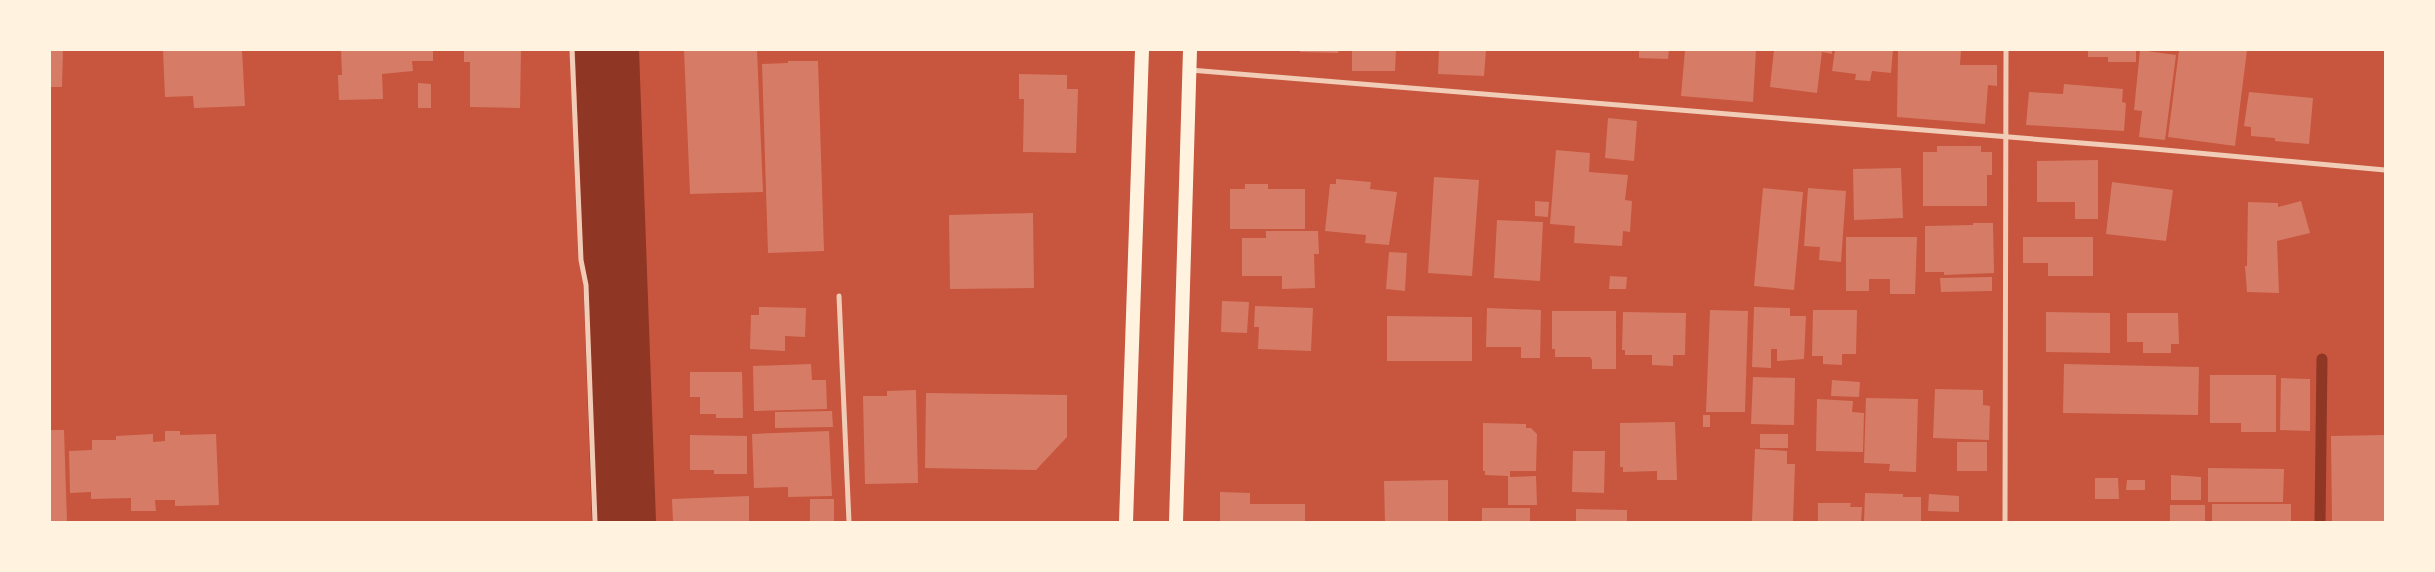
<svg xmlns="http://www.w3.org/2000/svg" width="2435" height="572" viewBox="0 0 2435 572" font-family="Helvetica,sans-serif">
  <style>
    .lines { fill: none; stroke-linecap: round; stroke-linejoin: round }
    .stream { stroke: #8f3625; stroke-width: 11 }
    .river { stroke: #8f3625; stroke-width: 64 }
    .building { fill: #d67c66 }
    .minor { stroke: #f1ccb7; stroke-width: 5 }
    .trunk { stroke: #fff3e0; stroke-width: 14 }
  </style>
  <rect width="100%" height="100%" fill="#c8553d"/>
  <g class="lines">
    <path class="stream" d="M2320 522 2322 359"/>
    <path class="river" d="M607 50 624 522"/>
  </g>
  <g class="building">
    <path d="M50 50H63L62 87H50Z"/>
    <path d="M163 50H242L245 106 194 108 193 96 165 97Z"/>
    <path d="M341 50H433V61H412L413 71 382 74 383 99 339 100 338 75H342Z"/>
    <path d="M464 50H521L520 108 470 107V62H464Z"/>
    <path d="M684 50H757L763 192 690 194Z"/>
    <path d="M1300 50H1339L1338 53 1300 52Z"/>
    <path d="M1352 50H1396L1395 71H1352Z"/>
    <path d="M1439 50H1486L1484 76 1438 74Z"/>
    <path d="M1639 50H1669L1668 59 1639 58Z"/>
    <path d="M1685 50H1756L1753 102 1681 96Z"/>
    <path d="M1774 50H1832V54L1822 52 1817 93 1770 87Z"/>
    <path d="M1835 50H1893L1891 73 1872 71 1870 81 1855 80 1856 74 1832 71Z"/>
    <path d="M1898 50H1961L1960 65H1997V86L1988 85 1985 124 1897 117Z"/>
    <path d="M2088 50H2136V62H2108V57H2088Z"/>
    <path d="M2140 50 2176 55 2165 140 2139 137 2142 111 2134 110Z"/>
    <path d="M2179 50H2247L2235 146 2168 137Z"/>
    <path d="M788 61H818L824 251 768 253 762 64 788 63Z"/>
    <path d="M1019 74 1067 75V89H1078L1076 153 1023 152 1024 99H1019Z"/>
    <path d="M418 83 431 84V108H418Z"/>
    <path d="M2064 84 2123 89 2122 102 2126 103 2124 131 2026 125 2029 92 2063 94Z"/>
    <path d="M2249 92 2313 98 2309 144 2275 141V138L2251 136V127L2244 126Z"/>
    <path d="M1608 118 1637 121 1634 161 1605 158Z"/>
    <path d="M1937 146H1981V152H1992V175H1987V206H1923V152H1937Z"/>
    <path d="M1556 150 1590 153 1589 172 1628 175 1625 200 1632 201 1630 232 1623 231 1622 246 1574 243 1575 226 1550 224Z"/>
    <path d="M2098 160V219H2075V202H2037V161Z"/>
    <path d="M1901 168 1903 218 1854 220 1853 169Z"/>
    <path d="M1434 177 1479 180 1472 276 1428 273Z"/>
    <path d="M1336 179 1371 182 1370 189 1397 192 1389 245 1365 243 1366 235 1325 231 1330 184H1336Z"/>
    <path d="M2112 182 2173 190 2166 241 2106 234Z"/>
    <path d="M1245 184H1268V189H1305V229H1230V189H1245Z"/>
    <path d="M1763 188 1803 192 1794 290 1754 286Z"/>
    <path d="M1808 188 1846 191 1841 262 1819 260 1820 247 1804 246Z"/>
    <path d="M1535 201 1549 202 1548 217 1535 216Z"/>
    <path d="M2301 201 2310 233 2277 241 2279 293 2247 292 2245 266H2247L2248 202 2278 203V207Z"/>
    <path d="M1033 213 1034 288 950 289 949 215Z"/>
    <path d="M1497 220 1543 222 1540 281 1494 278Z"/>
    <path d="M1973 223H1993L1994 273 1944 275V272H1925V226L1973 225Z"/>
    <path d="M1266 231H1318L1319 254H1314L1315 288 1282 289V276H1242V238H1266Z"/>
    <path d="M1846 237H1917L1915 294H1890V279H1869V291H1846Z"/>
    <path d="M2023 237H2093V276H2048V263H2023Z"/>
    <path d="M1389 252 1407 253 1405 291 1386 289Z"/>
    <path d="M1610 276 1627 277 1626 289H1609Z"/>
    <path d="M1992 277V291L1941 292 1940 278Z"/>
    <path d="M1222 301 1249 302 1247 333 1221 332Z"/>
    <path d="M1255 306 1313 308 1311 351 1258 349 1259 327H1254Z"/>
    <path d="M759 307 806 308 805 337 785 336V351L750 349 751 315H759Z"/>
    <path d="M1754 307 1790 308V316H1806L1804 359 1777 361V349H1771V368L1752 367Z"/>
    <path d="M1487 308 1541 310 1540 358H1521V347H1486Z"/>
    <path d="M1710 310 1748 311 1745 412H1706Z"/>
    <path d="M1813 310H1857L1856 354H1842V365L1823 364V356H1812Z"/>
    <path d="M1552 311H1616V369H1592V360L1590 357H1555V349H1552Z"/>
    <path d="M1623 312 1686 313 1685 355H1673V366L1652 365V355H1625V350H1622Z"/>
    <path d="M2046 312 2110 313V353L2046 352Z"/>
    <path d="M2127 313H2178L2179 344H2171V353H2143V342H2127Z"/>
    <path d="M1387 316 1472 317V361H1387Z"/>
    <path d="M811 364 812 380H826L827 409 754 411 753 366Z"/>
    <path d="M2064 364 2199 367 2198 415 2063 413Z"/>
    <path d="M690 372H742L743 418H716V414H700V397H690Z"/>
    <path d="M2210 375H2276V432H2241V423H2210Z"/>
    <path d="M1753 377 1795 378 1794 425 1751 424Z"/>
    <path d="M2281 378 2310 379V431L2280 430Z"/>
    <path d="M1832 380 1860 382 1859 397 1831 396Z"/>
    <path d="M1935 389 1983 390V405L1990 406 1989 440 1933 438Z"/>
    <path d="M916 390 918 483 865 484 863 396H887V391Z"/>
    <path d="M926 393 1067 395V437L1036 470 925 468Z"/>
    <path d="M1866 398 1918 399 1916 472 1889 471 1890 464 1864 463Z"/>
    <path d="M1817 399 1853 401 1852 412 1864 413 1863 452 1816 451Z"/>
    <path d="M832 411 833 427 775 428V412Z"/>
    <rect x="1703" y="415" width="7" height="12"/>
    <path d="M1675 422 1677 480H1657V471L1623 472V467H1620V423Z"/>
    <path d="M1483 423 1526 424V428H1531L1537 434 1536 471H1510V477L1536 476 1537 505H1508V476L1485 475V471H1483Z"/>
    <path d="M50 430H64L67 522H50Z"/>
    <path d="M165 431H180V435L216 434 219 505 175 506V500H155L156 511H131V498L91 499V492L70 493 69 451 92 450V440H116V436L153 434V442L165 441Z"/>
    <path d="M829 431 832 496 788 497V487L754 488 752 434Z"/>
    <rect x="1760" y="434" width="28" height="14"/>
    <path d="M690 435 747 436V474H714V470H690Z"/>
    <path d="M2385 435V522H2332L2331 436Z"/>
    <rect x="1957" y="442" width="30" height="29"/>
    <path d="M1755 449 1787 451V464H1795L1793 522 1752 521Z"/>
    <path d="M1573 451H1605L1604 493 1572 492Z"/>
    <path d="M2208 468 2284 469 2283 502H2208Z"/>
    <path d="M2171 475 2201 477V500H2171Z"/>
    <path d="M2095 478H2118L2119 499H2095Z"/>
    <path d="M1448 480V522H1385L1384 481Z"/>
    <path d="M2127 480H2145V490H2126Z"/>
    <path d="M1220 492 1250 493V504H1305V522H1220Z"/>
    <path d="M1865 493 1903 494V497H1921V521L1864 522Z"/>
    <path d="M1929 494 1959 496V512L1928 511Z"/>
    <path d="M749 496V522H673L672 499Z"/>
    <rect x="810" y="499" width="24" height="23"/>
    <path d="M1818 503H1851L1850 507H1862L1861 522H1818Z"/>
    <rect x="2212" y="504" width="79" height="18"/>
    <rect x="2170" y="505" width="35" height="17"/>
    <rect x="1482" y="508" width="48" height="14"/>
    <path d="M1576 509 1627 510V522H1576Z"/>
  </g>
  <g class="lines">
    <g class="minor">
      <path d="M572 50 581 260 586 285 595 522"/>
      <path d="M1190 70 2143 148 2385 170"/>
      <path d="M839 296 849 522"/>
      <path d="M2005 522 2006 50"/>
    </g>
    <g class="trunk">
      <path d="M1126 522 1142 50"/>
      <path d="M1176 522 1190 50"/>
    </g>
  </g>
  <rect width="2435" height="572" fill="none" stroke="#fff3e0" stroke-width="102"/>
</svg>
